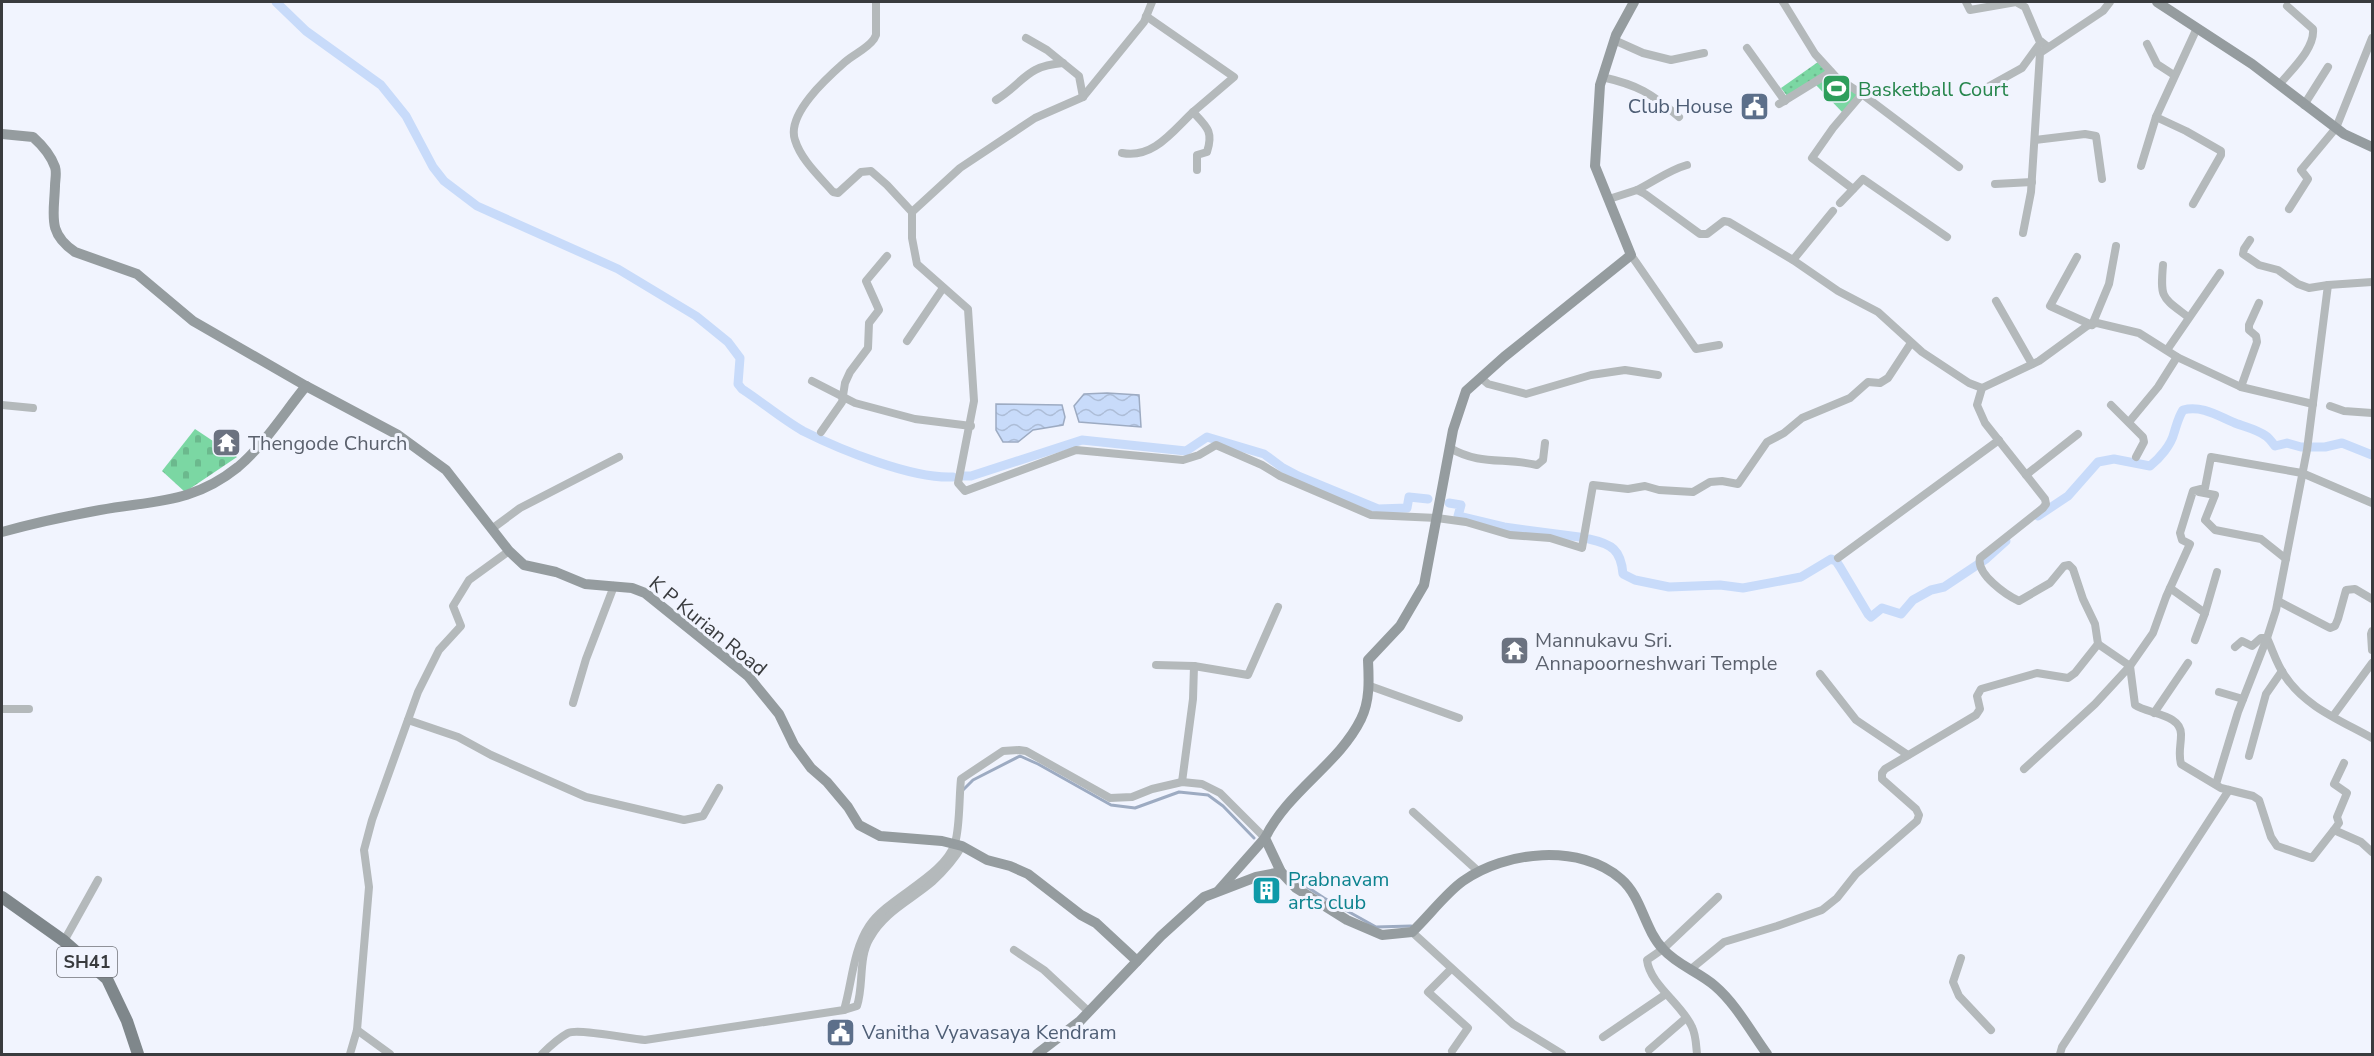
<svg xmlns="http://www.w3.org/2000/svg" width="2374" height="1056" viewBox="0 0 2374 1056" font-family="'Nunito Sans',sans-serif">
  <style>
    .grass { fill: url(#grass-dots) }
    .cemetery { fill: url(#cemetery-stones) }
    .garden { fill: #7bd7a3 }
    .water { fill: url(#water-waves); stroke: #9dabc2; stroke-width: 1.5 }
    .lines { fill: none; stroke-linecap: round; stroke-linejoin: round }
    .stream { stroke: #9dabc2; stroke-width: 3 }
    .canal { stroke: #c8dbfa; stroke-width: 9 }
    .street { stroke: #b4b9bb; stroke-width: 8 }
    .secondary { stroke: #959c9f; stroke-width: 10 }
    .primary { stroke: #7f878b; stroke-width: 12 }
    .labels { text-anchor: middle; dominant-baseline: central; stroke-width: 6; stroke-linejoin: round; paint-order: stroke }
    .shield { fill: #f1f4fe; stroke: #707278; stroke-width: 1.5 }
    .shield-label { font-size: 18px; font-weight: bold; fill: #393b3e }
    .leisure-label { font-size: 20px; fill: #27864d; stroke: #f1f4fe; text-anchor: start }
    .service-label { font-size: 20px; fill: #4e5e75; stroke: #f1f4fe; text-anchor: end }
    .worship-label { font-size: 20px; fill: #5b616d; stroke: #f1f4fe; text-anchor: start }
    .street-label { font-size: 20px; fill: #393b3e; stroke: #f1f4fe }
    .culture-label { font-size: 20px; fill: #0d838f; stroke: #f1f4fe; text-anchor: start }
  </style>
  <defs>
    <pattern id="grass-dots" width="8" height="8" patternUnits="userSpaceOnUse" patternTransform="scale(1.5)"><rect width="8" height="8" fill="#7bd7a3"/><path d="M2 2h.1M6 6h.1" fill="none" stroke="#6bb98d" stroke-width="1.8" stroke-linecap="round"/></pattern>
    <pattern id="cemetery-stones" width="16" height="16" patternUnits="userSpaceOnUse" patternTransform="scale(1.5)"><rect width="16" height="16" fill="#7bd7a3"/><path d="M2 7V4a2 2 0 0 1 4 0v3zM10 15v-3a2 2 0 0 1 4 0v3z" fill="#6bb98d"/></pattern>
    <pattern id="water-waves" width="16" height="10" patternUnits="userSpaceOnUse" patternTransform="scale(1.5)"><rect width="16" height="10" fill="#c8dbfa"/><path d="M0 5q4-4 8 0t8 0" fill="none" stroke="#adbdd7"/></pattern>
  </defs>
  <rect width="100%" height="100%" fill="#f1f4fe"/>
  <path class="grass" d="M1818 62 1826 71 1788 97 1781 88Z"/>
  <path class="cemetery" d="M195 429 237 457 185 492 162 471Z"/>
  <path class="garden" d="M1831 74 1862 94 1844 114 1815 84Z"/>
  <g class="water">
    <path d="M1107 393 1139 395 1141 427 1079 422 1074 406 1084 394Z"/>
    <path d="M996 404 1062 405 1065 417 1063 425 1033 430 1018 442H1003L996 430Z"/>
  </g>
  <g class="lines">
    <g class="stream">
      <path d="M963 790 973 780 1020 756 1038 764 1111 805 1135 808 1179 792 1208 795 1223 806 1254 838"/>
      <path d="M1292 877 1324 898 1376 927 1411 926"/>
    </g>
    <g class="canal">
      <path d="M276 2 306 31 381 85 406 116 433 167 444 181 477 206 618 269 696 316 728 342 740 358 738 384 742 389C762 402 782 419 803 431 841 450 912 479 953 477"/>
      <path d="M964 476H971L1082 440 1186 451 1207 437 1264 454 1283 468 1298 476 1378 509 1407 508 1409 497 1428 499"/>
      <path d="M1449 503 1461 505 1458 516 1504 527 1579 537"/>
      <path d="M2038 516 2068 496 2098 462 2114 459 2150 466C2160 458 2171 445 2174 433 2177 424 2178 418 2183 410 2202 405 2218 416 2235 423 2245 427 2256 429 2266 436 2269 438 2272 442 2275 446L2287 443 2301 447H2325L2342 443 2372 455"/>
      <path d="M1589 539C1612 544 1621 550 1623 574L1635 580 1669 587 1720 585 1743 588 1801 577 1831 559 1836 561 1840 567 1868 614 1871 617 1882 608 1901 614 1913 600 1931 590 1944 587 1986 559 2006 541"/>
    </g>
    <g class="street">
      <path d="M876 2V35L874 39C867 49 854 54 845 62 828 77 786 114 795 140 801 160 820 177 833 192L838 193 861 172 871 171 887 185 912 212"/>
      <path d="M1152 2 1144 22 1083 97 1035 118 960 168 912 212V238L917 264 968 309 974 401 958 483 965 491 1076 450 1183 460 1199 455 1216 445 1262 465 1280 476 1371 515 1437 518 1466 522 1510 535 1550 538 1582 548 1593 485 1628 489 1645 486 1659 490 1693 492 1710 482 1722 481 1738 484 1767 442 1784 433 1802 418 1850 398 1868 382 1880 383 1888 378 1911 343"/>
      <path d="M1783 2 1815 54 1836 77 1862 94 1833 128 1812 158 1853 189"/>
      <path d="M1966 2 1970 10 2016 2 2025 7 2039 40 2048 47"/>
      <path d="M1146 16 1234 77 1193 112C1206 126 1214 131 1207 152L1197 155V170"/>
      <path d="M1026 38 1047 50 1079 76 1083 97"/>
      <path d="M1614 40 1643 53 1671 60 1704 53"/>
      <path d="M2147 44 2157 64 2174 75"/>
      <path d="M1747 48 1785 101"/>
      <path d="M1602 77C1638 85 1651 93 1679 117"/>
      <path d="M2279 85C2291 70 2315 49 2313 29L2287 6"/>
      <path d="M1984 89 2022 68 2041 42"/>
      <path d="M1862 94 1959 167"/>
      <path d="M996 100C1025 82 1025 66 1063 63"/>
      <path d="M1779 104 1831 72"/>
      <path d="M2304 105 2328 67"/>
      <path d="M2156 117 2186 131 2221 151V155L2193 204"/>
      <path d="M2035 140 2085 134 2096 136 2102 179"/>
      <path d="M1122 153C1153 159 1172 132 1193 112"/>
      <path d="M2141 166 2156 117 2197 28"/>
      <path d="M1995 184 2032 182"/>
      <path d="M1637 190C1655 181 1669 170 1687 165"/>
      <path d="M1609 199 1637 190 1645 194 1700 234H1707L1724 221 1729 222 1793 260 1838 291 1878 312 1922 352 1969 383 1982 388"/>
      <path d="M1840 203 1863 179 1947 237"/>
      <path d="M2289 209 2308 179 2301 170 2336 128 2372 38"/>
      <path d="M2023 233 2031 192 2040 53 2103 11 2110 2"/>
      <path d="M2250 240 2244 249 2243 254 2259 265 2278 270 2298 284 2309 288 2328 285 2372 282"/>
      <path d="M1631 255 1696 349 1719 345"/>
      <path d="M2077 257 2050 306 2092 325 2109 284 2116 246"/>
      <path d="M1793 260 1833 211"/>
      <path d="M2163 265C2160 299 2162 297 2188 317"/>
      <path d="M2328 285 2307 450 2276 610 2267 638C2273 651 2277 665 2285 676 2305 707 2342 721 2372 738"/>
      <path d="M1996 301 2032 364"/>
      <path d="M907 341 943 288"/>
      <path d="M2167 350 2220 273"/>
      <path d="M1481 378 1488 384 1526 394 1591 375 1625 370 1658 375"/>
      <path d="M812 381 855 403 915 419 971 426"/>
      <path d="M2241 387 2257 342 2256 336 2249 330V325L2259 303"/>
      <path d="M2 405 33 408"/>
      <path d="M2111 405 2143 437 2144 442 2136 457"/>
      <path d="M2330 406 2344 411 2372 413"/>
      <path d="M2129 422 2158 387 2177 357"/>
      <path d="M821 432 842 402 845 383 850 372 868 348 869 323 879 310 866 281 887 256"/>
      <path d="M1450 448C1481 466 1504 457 1537 465L1543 460 1545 443"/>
      <path d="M2026 475 2078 434"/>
      <path d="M2199 492 2215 495 2205 520 2215 530 2261 539 2286 559"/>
      <path d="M2372 503 2302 473 2211 457 2205 488 2193 491 2180 533 2182 540 2190 544 2166 597 2153 633 2130 666 2135 705C2148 714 2182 714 2181 735 2181 746 2178 753 2181 764L2221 788 2253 796 2259 800 2271 837 2277 846 2312 858 2334 830 2361 842 2372 852"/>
      <path d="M493 528 520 508 619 457"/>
      <path d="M1838 558 1999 440"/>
      <path d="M2170 588 2205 613 2195 640"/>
      <path d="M2278 601 2330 628 2335 626 2338 619 2346 590 2355 589 2372 599"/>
      <path d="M2205 613 2217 572"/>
      <path d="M2372 631 2371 634 2372 650"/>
      <path d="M2235 647 2242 641 2252 646 2261 638H2267"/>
      <path d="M1156 665 1194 666 1248 675 1278 607"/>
      <path d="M1820 674 1856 720 1908 755"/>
      <path d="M1370 686 1459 718"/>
      <path d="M2219 692 2243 699"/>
      <path d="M573 703 586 659 614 586"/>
      <path d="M2 709H29"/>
      <path d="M2154 713 2188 663"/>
      <path d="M2333 716 2372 663"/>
      <path d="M408 720 458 737 491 755 586 797 684 820 703 816 719 788"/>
      <path d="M2249 756 2266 694 2282 671"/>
      <path d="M2024 769 2095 704 2130 666 2098 644"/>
      <path d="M1182 782 1193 699 1194 666"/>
      <path d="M2216 784 2238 712 2267 638"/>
      <path d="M1413 812 1478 871"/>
      <path d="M2334 830 2339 823 2337 817 2347 793 2334 784 2344 763"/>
      <path d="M1412 932 1513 1024 1562 1054"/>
      <path d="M64 941 98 880"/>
      <path d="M1014 950 1044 970 1088 1011"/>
      <path d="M1961 958 1953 982 1959 996 1991 1030"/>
      <path d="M1451 969 1428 992 1468 1028 1452 1051"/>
      <path d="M1691 969 1724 942 1777 926 1822 910 1837 898 1856 874 1917 821 1919 815 1916 809 1882 779V773L1885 769 1976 715 1980 709 1977 696 1981 689 2037 673 2068 678 2075 673 2098 644 2095 624 2083 599 2073 569 2069 565 2064 566 2050 583 2019 601C2006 595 1976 574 1980 558L2043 508 2046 504 2045 499 1985 423 1977 405 1982 388 2039 361 2087 326 2097 323 2139 333 2177 357 2241 387 2313 404"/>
      <path d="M844 1010 857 1006C864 985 858 958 870 938 884 912 911 900 932 882 944 871 954 860 962 846"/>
      <path d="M357 1030 390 1054"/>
      <path d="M1603 1037 1666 994"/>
      <path d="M1649 1050 1686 1018"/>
      <path d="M350 1054 357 1030 369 887 364 850 372 820 418 692 439 650 461 626 453 606 469 580 509 551"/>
      <path d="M542 1054C549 1047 559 1038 568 1033 578 1028 629 1039 645 1040L844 1010C852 983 853 950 869 926 888 897 944 877 955 843 960 827 959 797 961 779L1003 751 1019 750 1026 751 1110 798 1132 797 1152 789 1182 782 1202 784 1220 793 1265 838"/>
      <path d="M1697 1054C1696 1045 1696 1035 1692 1027 1682 1004 1650 985 1647 960L1663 949 1718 897"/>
      <path d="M2060 1054 2062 1047 2229 790"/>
    </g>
    <g class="secondary">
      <path d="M1634 2 1616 35 1600 85 1595 166 1631 255 1504 357 1466 391 1453 430 1424 585 1400 626 1368 660C1369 680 1370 701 1361 719 1339 764 1288 791 1265 838L1281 872 1296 888 1347 920 1382 935 1412 932C1427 918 1447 892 1463 881 1505 851 1580 843 1621 879 1642 897 1644 929 1663 949 1677 965 1699 972 1715 986 1736 1004 1751 1032 1767 1054"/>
      <path d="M2157 2 2252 64 2344 134 2372 147"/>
      <path d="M2 134 33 137C42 145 51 156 55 167 57 173 55 180 55 186 54 216 47 233 75 252L137 274 193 321 306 386 398 435 446 470 509 551 524 565 556 572 585 584 632 588 645 593 748 676 779 714 794 745 811 768 827 782 848 807 859 825 880 836 942 841 962 846 987 860 1010 866 1028 874 1081 915 1096 923 1137 961"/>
      <path d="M2 532C34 523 67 516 100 510 154 500 192 504 238 467 264 445 284 413 306 386"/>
      <path d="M1219 890 1265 838"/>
      <path d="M1037 1054 1080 1021 1161 936 1204 897 1256 877 1281 872"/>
    </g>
    <path class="primary" d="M2 897 64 941 107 979 127 1021 138 1054"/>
  </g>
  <defs>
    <symbol id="stadium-square" viewBox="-11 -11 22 22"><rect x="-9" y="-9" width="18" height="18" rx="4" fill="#2e9e5b" stroke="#f1f4fe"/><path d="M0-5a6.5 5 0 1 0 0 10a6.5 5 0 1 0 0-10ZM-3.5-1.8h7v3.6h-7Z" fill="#fff"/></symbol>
    <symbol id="civic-square" viewBox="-11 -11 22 22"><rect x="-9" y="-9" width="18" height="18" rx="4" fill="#5c6f8a" stroke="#f1f4fe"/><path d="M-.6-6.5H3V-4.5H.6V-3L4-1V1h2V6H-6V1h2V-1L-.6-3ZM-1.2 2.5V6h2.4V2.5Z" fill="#fff"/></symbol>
    <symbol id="temple-square" viewBox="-11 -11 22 22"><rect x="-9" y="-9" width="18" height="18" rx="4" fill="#6b7280" stroke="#f1f4fe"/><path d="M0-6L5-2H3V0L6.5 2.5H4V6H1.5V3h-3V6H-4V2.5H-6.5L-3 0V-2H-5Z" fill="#fff"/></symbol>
    <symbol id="building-square" viewBox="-11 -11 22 22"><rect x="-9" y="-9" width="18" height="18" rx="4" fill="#0f9aa8" stroke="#f1f4fe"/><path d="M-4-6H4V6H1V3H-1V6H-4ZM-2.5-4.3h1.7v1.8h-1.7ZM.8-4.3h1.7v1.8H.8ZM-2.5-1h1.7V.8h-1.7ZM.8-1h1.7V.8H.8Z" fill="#fff"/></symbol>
  </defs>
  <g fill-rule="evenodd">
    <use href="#stadium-square" x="1820" y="72" width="33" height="33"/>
    <use href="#civic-square" x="1738" y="90" width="33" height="33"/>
    <use href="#temple-square" x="210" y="426" width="33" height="33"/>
    <use href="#temple-square" x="1498" y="634" width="33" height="33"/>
    <use href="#building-square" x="1250" y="874" width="33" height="33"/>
    <use href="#civic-square" x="824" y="1016" width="33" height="33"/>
  </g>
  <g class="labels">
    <rect class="shield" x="57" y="947" width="60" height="30" rx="4.5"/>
    <g class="shield-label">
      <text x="87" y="962">SH41</text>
    </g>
    <g class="leisure-label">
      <text x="1858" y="89">Basketball Court</text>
    </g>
    <g class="service-label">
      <text x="1733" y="106">Club House</text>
      <text x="862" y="1032" text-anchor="start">Vanitha Vyavasaya Kendram</text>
    </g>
    <g class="worship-label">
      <text x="248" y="443">Thengode Church</text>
      <text x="1535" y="640">Mannukavu Sri.<tspan x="1535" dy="23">Annapoorneshwari Temple</tspan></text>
    </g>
    <g class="street-label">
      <text transform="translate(708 626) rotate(39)">K P Kurian Road</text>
    </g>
    <g class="culture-label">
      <text x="1288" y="879">Prabnavam<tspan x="1288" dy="23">arts club</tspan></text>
    </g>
  </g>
  <rect width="2374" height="1056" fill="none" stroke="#393b3e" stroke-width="6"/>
</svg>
